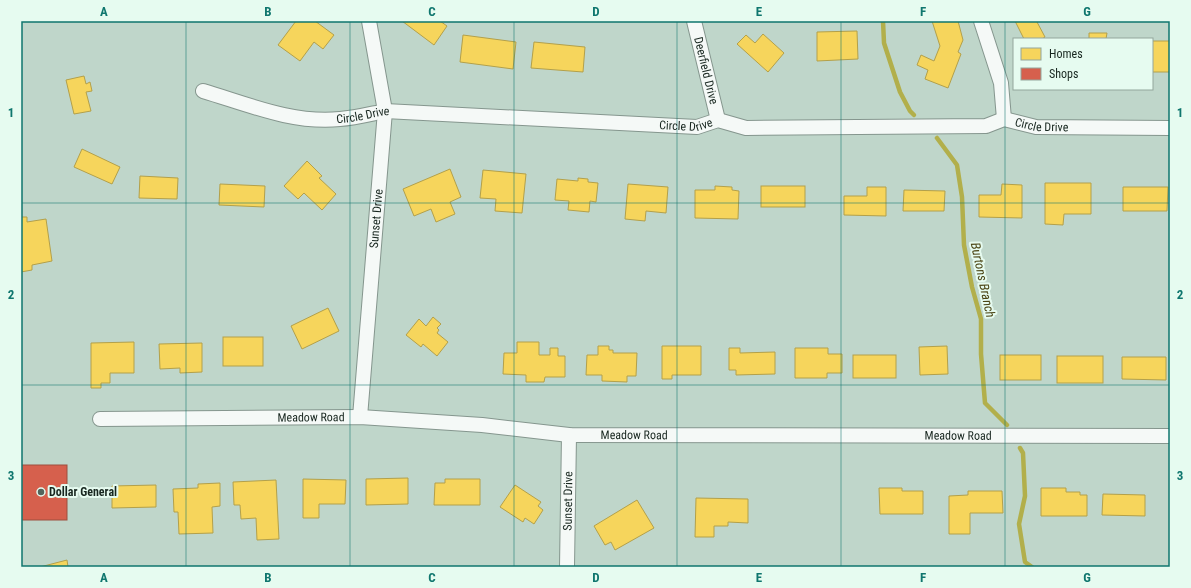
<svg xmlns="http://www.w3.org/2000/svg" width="1191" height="588" viewBox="0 0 1191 588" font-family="'Roboto Condensed',sans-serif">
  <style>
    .homes { fill: #f6d55c; stroke: #b3a04a }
    .shops { fill: #d6604d; stroke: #9d4f3f }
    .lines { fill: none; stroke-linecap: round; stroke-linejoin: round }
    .stream { stroke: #b2af4b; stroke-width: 4.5 }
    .street-casing { stroke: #85968e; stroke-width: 16 }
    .street { stroke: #f5f9f7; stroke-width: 14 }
    .grid { fill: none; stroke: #0f766e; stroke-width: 1; stroke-opacity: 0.55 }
    .poi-dot { fill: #52645b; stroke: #e6fbf0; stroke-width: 1.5 }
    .labels { text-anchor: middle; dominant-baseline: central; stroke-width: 4; stroke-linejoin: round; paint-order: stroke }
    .street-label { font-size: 12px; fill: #17261f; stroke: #e6fbf0 }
    .poi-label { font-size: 12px; font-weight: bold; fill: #17261f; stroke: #e6fbf0; text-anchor: start }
    .water-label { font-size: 13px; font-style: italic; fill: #4a4413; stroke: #e6fbf0 }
    .neatline { fill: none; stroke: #0f766e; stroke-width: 1.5 }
    .grid-label { font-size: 13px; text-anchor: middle; font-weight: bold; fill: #0f766e }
  </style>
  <rect width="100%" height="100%" fill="#bfd6ca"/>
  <g class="homes">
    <path d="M296 21H315L334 35 323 49 314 42 300 61 278 45Z"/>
    <path d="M402 21H440L447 26 434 45Z"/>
    <path d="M932 21H958L963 40 958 52 961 54 948 88 925 79 928 70 917 65 921 55 934 61 940 46Z"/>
    <path d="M1015 21H1039L1037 22 1045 37 1042 39H1024Z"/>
    <path d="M857 31 858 59 817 61V32Z"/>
    <path d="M1089 33H1107L1106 39H1089Z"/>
    <path d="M763 34 784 53 768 72 737 44 746 35 755 43Z"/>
    <path d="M463 35 516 42 513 69 460 62Z"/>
    <rect x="1152" y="41" width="18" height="31"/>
    <path d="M534 42 585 47 583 72 531 68Z"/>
    <path d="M84 76 86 84 90 82 92 91 86 92 91 111 74 114 66 80Z"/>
    <path d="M82 149 120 167 112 184 74 167Z"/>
    <path d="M307 161 322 176 319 178 336 194 322 210 304 193 298 199 284 186Z"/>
    <path d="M450 169 461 197 450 202 455 214 436 222 431 209 414 216 403 189Z"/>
    <path d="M483 170 526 174 522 213 495 211 496 199 480 198Z"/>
    <path d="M140 176 178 178 177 199 139 198Z"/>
    <path d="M578 178 588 179V182L598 183 596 202 590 201 589 212 568 210 569 201 555 200 557 179 578 181Z"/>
    <path d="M1045 183H1091V214H1064L1063 225 1045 224Z"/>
    <path d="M220 184 265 186 264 207 219 205Z"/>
    <path d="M628 184 668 187 666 213 646 211 645 221 625 219Z"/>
    <path d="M1002 184 1022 185V218L979 217V195H1001Z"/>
    <path d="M715 186 732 187V190L739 191 738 219 695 218V190H715Z"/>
    <rect x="761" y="186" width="44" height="21"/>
    <path d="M867 187H886V216L844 215V196H867Z"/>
    <path d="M1123 187H1168L1167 211H1123Z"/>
    <path d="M904 190 945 191 944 211H903Z"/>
    <path d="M21 217H27V222L46 219 52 261 32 265V270L21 272Z"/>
    <path d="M328 308 339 331 302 349 291 326Z"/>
    <path d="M433 317 441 324 437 328 439 330 437 333 448 342 437 356 423 344 421 347 406 335 419 319 426 326Z"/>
    <rect x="223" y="337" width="40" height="29"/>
    <path d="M134 342V373H110V383H101V388H91V343Z"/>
    <path d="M517 342H539V355H550V348H558V356H565V377H545L544 382H526V375L503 374 504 353H517Z"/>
    <path d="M202 343V372L180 373V368L160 369 159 344Z"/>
    <path d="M598 346H609V350H613V353H637L636 376H627V382L602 381V375H586L587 355H598Z"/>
    <path d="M662 346H701V375H672V379H662Z"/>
    <path d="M947 346 948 374 920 375 919 347Z"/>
    <path d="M729 348H740V353L775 352V374L736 375V370H729Z"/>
    <path d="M795 348H828V354H842V373H827V378H795Z"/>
    <rect x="853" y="355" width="43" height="23"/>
    <rect x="1000" y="355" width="41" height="25"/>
    <rect x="1057" y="356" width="46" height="27"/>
    <path d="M1122 357H1166V380L1122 379Z"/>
    <path d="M408 478V504L366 505V479Z"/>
    <path d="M303 479 346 480 345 504H319V518H303Z"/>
    <path d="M445 479H480V505H434L435 483H445Z"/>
    <path d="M276 480 279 539 257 540 256 518 241 519 240 505H234L233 482Z"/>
    <path d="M220 483V506L212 507 213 533 179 534 178 512H174L173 489 198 488V484Z"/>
    <path d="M156 485V507L112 508V486Z"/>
    <path d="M515 485 541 502 538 506 543 510 534 524 525 518 523 522 500 507Z"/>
    <path d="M879 488H902V491H923V514H880Z"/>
    <path d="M1041 488H1066V492H1080V495H1087V516H1041Z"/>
    <path d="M968 491H1002L1003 513H970V534H949V496L968 495Z"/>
    <path d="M1103 494 1145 495V516L1102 515Z"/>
    <path d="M696 498 748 499V523L728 522V526H714V537H695Z"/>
    <path d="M637 500 654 528 615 550 611 542 605 545 594 526Z"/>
    <path d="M67 560 68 567H40Z"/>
  </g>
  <rect class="shops" x="21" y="465" width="46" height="55"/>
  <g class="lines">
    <g class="stream">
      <path d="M883 21 884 43 900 92 910 111 914 115"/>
      <path d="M937 138 957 165 962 197 964 245 972 287 981 319V354L985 403 1007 425"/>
      <path d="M1020 448 1023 453 1025 496 1019 524 1025 562 1032 567"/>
    </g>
    <defs>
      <g id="street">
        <path id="s1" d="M694 21 718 120"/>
        <path d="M981 21 1001 83 1004 119"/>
        <path id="s2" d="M203 91C247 104 293 124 340 119 355 118 370 114 385 111L697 127 718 120 746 128 986 126 1004 119 1036 127 1170 128"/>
        <path id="s3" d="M360 417 385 111 369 21"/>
        <path id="s4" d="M100 419 360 417 482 425 569 435 1170 436"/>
        <path id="s5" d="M567 567 569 435"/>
      </g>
    </defs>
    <use href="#street" class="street-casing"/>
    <use href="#street" class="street"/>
  </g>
  <path class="grid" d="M186 21V567M350 21V567M514 21V567M677 21V567M841 21V567M1005 21V567M21 203H1170M21 385H1170"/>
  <circle class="poi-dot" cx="41" cy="492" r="4"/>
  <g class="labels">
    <g class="street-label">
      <text stroke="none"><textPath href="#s1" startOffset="51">Deerfield Drive</textPath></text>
      <text stroke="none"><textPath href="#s2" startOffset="164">Circle Drive</textPath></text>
      <text stroke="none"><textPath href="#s2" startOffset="488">Circle Drive</textPath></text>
      <text stroke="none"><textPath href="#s2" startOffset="848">Circle Drive</textPath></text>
      <text stroke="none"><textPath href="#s3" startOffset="199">Sunset Drive</textPath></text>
      <text stroke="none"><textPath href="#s4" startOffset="211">Meadow Road</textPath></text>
      <text stroke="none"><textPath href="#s4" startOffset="535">Meadow Road</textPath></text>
      <text stroke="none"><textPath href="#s4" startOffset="859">Meadow Road</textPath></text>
      <text stroke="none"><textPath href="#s5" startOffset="66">Sunset Drive</textPath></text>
    </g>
    <g class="poi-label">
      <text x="49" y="492">Dollar General</text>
    </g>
    <g class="water-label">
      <text transform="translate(983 280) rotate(78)">Burtons Branch</text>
    </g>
  </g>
  <rect width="1191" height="588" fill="none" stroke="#e6fbf0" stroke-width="44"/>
  <rect x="1013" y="38" width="140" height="52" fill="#e6fbf0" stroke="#93a69c"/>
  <rect x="1021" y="48" width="20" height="12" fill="#f6d55c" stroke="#93a69c"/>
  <text x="1049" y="58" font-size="12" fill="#17261f">Homes</text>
  <rect x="1021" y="68" width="20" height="12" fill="#d6604d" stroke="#93a69c"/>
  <text x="1049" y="78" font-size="12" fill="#17261f">Shops</text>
  <rect x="22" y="22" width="1147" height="544" class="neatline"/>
  <g class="grid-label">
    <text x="104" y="16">A</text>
    <text x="268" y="16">B</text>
    <text x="432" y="16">C</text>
    <text x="596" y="16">D</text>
    <text x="759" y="16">E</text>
    <text x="923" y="16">F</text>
    <text x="1087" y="16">G</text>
    <text x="11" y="117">1</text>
    <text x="1180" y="117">1</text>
    <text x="11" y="299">2</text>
    <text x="1180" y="299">2</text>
    <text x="11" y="480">3</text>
    <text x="1180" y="480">3</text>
    <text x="104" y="582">A</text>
    <text x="268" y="582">B</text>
    <text x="432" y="582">C</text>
    <text x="596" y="582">D</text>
    <text x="759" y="582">E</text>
    <text x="923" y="582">F</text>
    <text x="1087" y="582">G</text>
  </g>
</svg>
